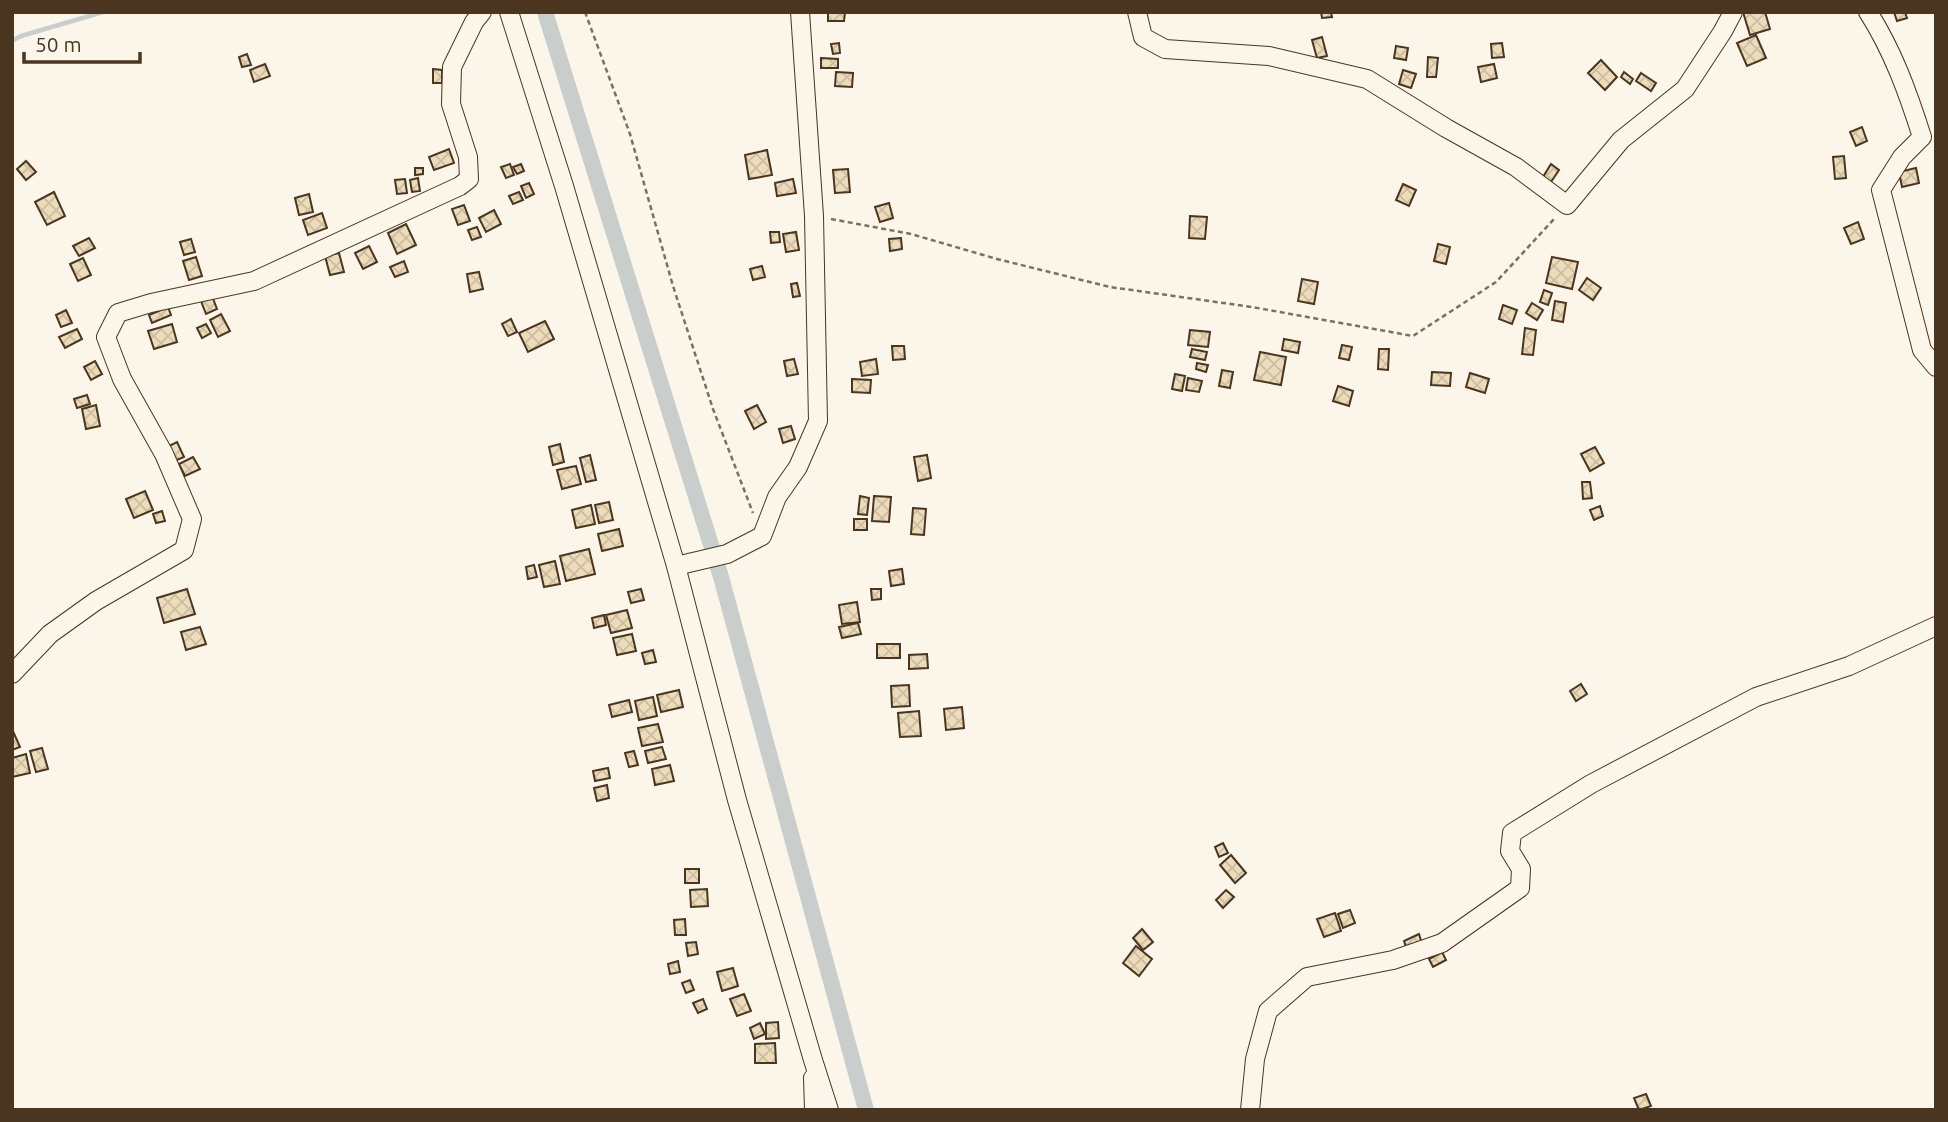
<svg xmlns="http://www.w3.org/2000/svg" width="1948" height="1122" viewBox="0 0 1948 1122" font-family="Ubuntu,sans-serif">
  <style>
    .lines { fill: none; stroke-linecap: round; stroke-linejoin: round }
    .stream { stroke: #c9cecd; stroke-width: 4.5 }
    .canal { stroke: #c9cecd; stroke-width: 16 }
    .building { fill: url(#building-cross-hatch); stroke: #4a3520; stroke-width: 2 }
    .minor-casing { stroke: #4a3520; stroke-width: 20 }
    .path { stroke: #7f6f5c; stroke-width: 2.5; stroke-dasharray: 5 3.5; stroke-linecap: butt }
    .minor { stroke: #fbf6e9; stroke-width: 18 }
  </style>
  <defs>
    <pattern id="building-cross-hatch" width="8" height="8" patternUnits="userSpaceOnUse" patternTransform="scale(1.75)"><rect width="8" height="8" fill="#ecdcbc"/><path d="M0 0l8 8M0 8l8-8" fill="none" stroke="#ccbda1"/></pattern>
  </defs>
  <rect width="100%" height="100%" fill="#fbf6e9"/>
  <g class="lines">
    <path class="stream" d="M12 41 21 36 103 12"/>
    <path class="canal" d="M545 12 721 577 866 1110"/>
  </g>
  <g class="building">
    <path d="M828 12H845L844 21H828Z"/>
    <path d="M1321 12H1331L1332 17 1322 18Z"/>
    <path d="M1743 12H1765L1770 29 1750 35Z"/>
    <path d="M1894 12H1905L1907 18 1897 21Z"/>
    <path d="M1756 35 1766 58 1747 66 1737 43Z"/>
    <path d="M1322 37 1327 56 1317 58 1312 40Z"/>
    <path d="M839 43 840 53 833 54 831 44Z"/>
    <path d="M1502 43 1504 57 1492 58 1491 44Z"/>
    <path d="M1396 46 1408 48 1406 60 1394 58Z"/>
    <path d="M247 54 251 65 242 67 239 57Z"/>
    <path d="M1428 57 1438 58 1436 77H1427Z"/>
    <path d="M821 58 838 59V68H821Z"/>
    <path d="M1601 60 1617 77 1605 90 1588 73Z"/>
    <path d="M265 64 270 76 254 82 250 70Z"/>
    <path d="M1494 64 1497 78 1481 82 1478 67Z"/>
    <path d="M433 69 442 70V83H433Z"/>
    <path d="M1403 70 1416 74 1411 88 1399 84Z"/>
    <path d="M836 72 853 73 852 87 835 86Z"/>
    <path d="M1624 72 1633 79 1630 84 1621 77Z"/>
    <path d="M1641 73 1656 83 1651 91 1636 81Z"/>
    <path d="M1862 127 1867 141 1856 146 1850 132Z"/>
    <path d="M449 149 454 163 434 170 429 157Z"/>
    <path d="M767 150 772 175 749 179 745 155Z"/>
    <path d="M1844 156 1846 178 1835 179 1833 157Z"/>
    <path d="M26 161 36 172 26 180 17 169Z"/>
    <path d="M510 164 514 175 506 178 501 167Z"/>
    <path d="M521 164 524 171 517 174 513 167Z"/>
    <path d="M1551 164 1559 170 1551 182 1543 177Z"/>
    <path d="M415 168H423V174L415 175Z"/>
    <path d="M1916 168 1919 183 1902 187 1899 172Z"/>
    <path d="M848 169 850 192 835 193 833 170Z"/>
    <path d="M418 178 420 191 412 192 410 180Z"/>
    <path d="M405 179 407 193 397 194 395 180Z"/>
    <path d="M793 179 796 193 777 196 775 183Z"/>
    <path d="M529 183 534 194 526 198 521 186Z"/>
    <path d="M1403 184 1416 190 1409 206 1396 200Z"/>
    <path d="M54 192 65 216 47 225 35 202Z"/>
    <path d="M519 192 523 200 513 204 509 196Z"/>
    <path d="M309 194 313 212 299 215 295 198Z"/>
    <path d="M889 203 893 218 880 222 875 207Z"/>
    <path d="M464 205 470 221 458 225 452 209Z"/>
    <path d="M494 210 501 224 486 232 479 218Z"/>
    <path d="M322 213 327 228 308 235 303 220Z"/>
    <path d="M1190 216 1207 217 1205 239 1189 238Z"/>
    <path d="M1858 222 1864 239 1851 244 1844 228Z"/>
    <path d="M406 224 416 245 397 254 388 233Z"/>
    <path d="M477 227 481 237 472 240 468 230Z"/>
    <path d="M770 232H779L780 242 771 243Z"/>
    <path d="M796 232 799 250 786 252 783 234Z"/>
    <path d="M89 238 95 248 79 256 73 246Z"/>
    <path d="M901 238 902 249 890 251 889 239Z"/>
    <path d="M191 239 195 252 184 255 180 242Z"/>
    <path d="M1438 244 1450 247 1446 264 1434 261Z"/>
    <path d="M369 246 377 262 363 269 355 253Z"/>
    <path d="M339 253 344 272 330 275 325 256Z"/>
    <path d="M196 257 202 276 189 280 183 261Z"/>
    <path d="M1552 257 1578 262 1572 289 1546 283Z"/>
    <path d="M83 258 91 275 78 281 70 264Z"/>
    <path d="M404 261 408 272 395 277 390 267Z"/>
    <path d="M762 266 765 277 753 280 750 269Z"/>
    <path d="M479 272 483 289 470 292 467 274Z"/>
    <path d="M1587 278 1601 288 1593 300 1579 290Z"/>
    <path d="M1302 279 1318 282 1314 304 1298 301Z"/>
    <path d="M797 283 800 296 793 297 791 284Z"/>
    <path d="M1544 290 1552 293 1548 305 1540 302Z"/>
    <path d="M212 296 217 309 206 314 201 301Z"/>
    <path d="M1555 301 1566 303 1563 322 1552 320Z"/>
    <path d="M1532 303 1543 310 1537 320 1526 313Z"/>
    <path d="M1503 305 1517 310 1512 324 1499 319Z"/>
    <path d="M168 307 171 315 152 323 149 315Z"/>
    <path d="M66 310 72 323 61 327 56 315Z"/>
    <path d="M221 314 230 331 218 337 210 320Z"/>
    <path d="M511 319 517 332 508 336 502 324Z"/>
    <path d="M545 321 554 339 528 352 519 333Z"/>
    <path d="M172 324 177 342 154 349 148 331Z"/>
    <path d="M206 324 211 333 202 338 197 328Z"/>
    <path d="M1525 328 1536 330 1533 355 1522 354Z"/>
    <path d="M77 329 82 339 65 348 59 337Z"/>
    <path d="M1190 330 1210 332 1208 347 1188 345Z"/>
    <path d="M1284 339 1300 342 1298 353 1282 350Z"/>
    <path d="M1342 345 1352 347 1349 360 1339 358Z"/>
    <path d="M892 346H904L905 359 893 360Z"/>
    <path d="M1192 349 1207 352 1205 360 1190 357Z"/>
    <path d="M1379 349H1389L1388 370 1378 369Z"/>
    <path d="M1260 352 1286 357 1281 385 1254 380Z"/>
    <path d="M794 359 798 374 787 376 784 361Z"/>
    <path d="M876 359 878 374 862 376 860 362Z"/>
    <path d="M95 361 102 374 91 380 84 367Z"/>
    <path d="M1197 363 1208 365 1206 372 1196 369Z"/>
    <path d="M1222 370 1233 372 1230 388 1219 386Z"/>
    <path d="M1432 372 1451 373 1450 386 1431 385Z"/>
    <path d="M1470 373 1489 379 1485 393 1466 387Z"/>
    <path d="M1175 374 1185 376 1182 391 1172 389Z"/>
    <path d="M1188 378 1202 381 1199 392 1186 390Z"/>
    <path d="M852 379 871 380 870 393 852 392Z"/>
    <path d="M1338 386 1353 391 1349 406 1333 401Z"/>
    <path d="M87 395 90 404 77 408 74 399Z"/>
    <path d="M96 405 100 426 86 429 82 409Z"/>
    <path d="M757 405 766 422 754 429 745 411Z"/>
    <path d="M791 426 795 439 783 443 779 429Z"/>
    <path d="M177 442 184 457 172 462 165 448Z"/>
    <path d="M560 444 564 462 553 465 549 447Z"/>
    <path d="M1595 447 1604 463 1590 471 1581 454Z"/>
    <path d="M590 455 596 480 586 482 580 458Z"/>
    <path d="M927 455 931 478 918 481 914 457Z"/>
    <path d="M193 457 200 469 185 476 179 464Z"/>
    <path d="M576 466 581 484 562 489 557 470Z"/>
    <path d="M1582 482H1590L1592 498 1583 499Z"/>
    <path d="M145 491 153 510 134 518 126 499Z"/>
    <path d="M860 496 869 498 867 515 858 514Z"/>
    <path d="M874 496 891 497 889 522 872 521Z"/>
    <path d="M609 502 613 520 599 523 595 505Z"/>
    <path d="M591 505 595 524 576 528 572 510Z"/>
    <path d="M1600 506 1603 516 1594 520 1590 510Z"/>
    <path d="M913 508 926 509 924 535 911 534Z"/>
    <path d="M162 511 165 521 156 523 153 514Z"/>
    <rect x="854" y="519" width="13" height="11"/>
    <path d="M619 529 623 546 602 551 598 534Z"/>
    <path d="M589 549 595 574 566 581 560 556Z"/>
    <path d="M555 561 560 584 544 587 539 565Z"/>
    <path d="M534 565 537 577 528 579 526 567Z"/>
    <path d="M902 569 904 584 891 586 889 571Z"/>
    <path d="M187 589 195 614 164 623 157 598Z"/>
    <path d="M641 589 644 600 631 603 628 592Z"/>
    <path d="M871 589H881V599L872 600Z"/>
    <path d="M857 602 860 622 842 624 839 605Z"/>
    <path d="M627 610 632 628 611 633 606 615Z"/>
    <path d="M604 615 606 625 594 628 592 618Z"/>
    <path d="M858 623 861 634 842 638 839 627Z"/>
    <path d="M200 627 206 644 186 650 181 632Z"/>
    <path d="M632 634 636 651 617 655 613 638Z"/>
    <rect x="877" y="644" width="23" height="14"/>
    <path d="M653 650 656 662 645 664 642 653Z"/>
    <path d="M927 654 928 668 909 669V655Z"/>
    <path d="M1581 684 1587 694 1576 701 1570 691Z"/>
    <path d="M909 685 910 706 892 707 891 686Z"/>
    <path d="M679 690 683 707 661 712 657 695Z"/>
    <path d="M653 697 657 716 639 720 635 701Z"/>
    <path d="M629 700 632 712 612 717 609 705Z"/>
    <path d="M962 707 964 728 946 730 944 709Z"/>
    <path d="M919 711 921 736 900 737 898 713Z"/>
    <path d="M658 724 663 742 642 746 638 728Z"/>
    <path d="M12 729 20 747 12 750Z"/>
    <path d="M662 747 666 759 648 763 645 751Z"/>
    <path d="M42 748 48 769 36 772 30 751Z"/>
    <path d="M634 751 638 765 629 767 625 753Z"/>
    <path d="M26 754 30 773 12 777V758Z"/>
    <path d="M670 765 674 781 655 785 652 769Z"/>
    <path d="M608 768 610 778 595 781 593 771Z"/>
    <path d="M607 785 609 798 597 801 594 788Z"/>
    <path d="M1223 843 1228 853 1219 857 1215 847Z"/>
    <path d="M1231 855 1246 873 1235 883 1220 865Z"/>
    <rect x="685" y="869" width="14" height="14"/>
    <path d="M707 889 708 906 691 907 690 890Z"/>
    <path d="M1226 890 1234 897 1223 908 1216 900Z"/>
    <path d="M1350 910 1355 923 1343 928 1338 914Z"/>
    <path d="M1335 913 1341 931 1324 937 1317 919Z"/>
    <path d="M685 919 686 935H675L674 920Z"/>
    <path d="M1142 929 1153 942 1143 950 1133 938Z"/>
    <path d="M1419 934 1422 944 1407 950 1404 941Z"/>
    <path d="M696 942 698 954 688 956 686 943Z"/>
    <path d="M1136 946 1152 959 1139 976 1123 963Z"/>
    <path d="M1442 952 1446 960 1433 967 1429 959Z"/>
    <path d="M678 961 680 972 670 974 668 964Z"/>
    <path d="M733 968 738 986 722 991 717 972Z"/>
    <path d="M690 980 694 990 686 993 682 983Z"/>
    <path d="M744 994 751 1011 737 1016 730 999Z"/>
    <path d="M703 999 707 1009 698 1013 693 1003Z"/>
    <path d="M778 1022 779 1038 766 1039V1023Z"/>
    <path d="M760 1023 765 1034 754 1039 750 1028Z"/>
    <path d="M775 1043 776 1063H755V1044Z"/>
    <path d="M1646 1094 1651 1106 1639 1110 1634 1098Z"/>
  </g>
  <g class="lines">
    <defs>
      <g id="minor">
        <path d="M509 12 564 186 676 566 737 800 813 1060 829 1110"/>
        <path d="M1137 12 1143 37 1165 49 1269 56 1367 79 1446 128 1516 167 1567 205 1621 140 1685 89 1723 31 1733 12"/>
        <path d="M1868 12C1893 51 1908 93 1922 137L1902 157 1881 190 1922 350 1936 367"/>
        <path d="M676 566 727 554 762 536 777 497 798 467 818 421 814 216 800 12"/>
        <path d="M12 674 50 634 96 601 184 550 192 519 164 454 122 379 106 337 118 313 151 303 254 281 460 186 469 179 468 157 451 104 452 67 474 22 482 12"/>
        <path d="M813 1078 814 1110"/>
        <path d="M1250 1110 1255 1059 1268 1011 1307 977 1393 960 1442 943 1520 888 1521 869 1510 851 1512 833 1591 784 1756 697 1849 666 1936 626"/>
      </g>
    </defs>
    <use href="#minor" class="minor-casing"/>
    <g class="path">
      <path d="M585 12 630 134 673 286 713 409 753 513"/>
      <path d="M831 219 911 234 997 259 1110 287 1252 307 1413 336 1496 282 1555 218"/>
    </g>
    <use href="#minor" class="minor"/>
  </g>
  <rect width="1948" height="1122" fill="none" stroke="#4a3520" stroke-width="28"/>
  <path d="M24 52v10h116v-10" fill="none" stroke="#4a3520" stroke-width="3.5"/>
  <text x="35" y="52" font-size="21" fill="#4a3520" stroke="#fbf6e9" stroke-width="5" paint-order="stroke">50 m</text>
</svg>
